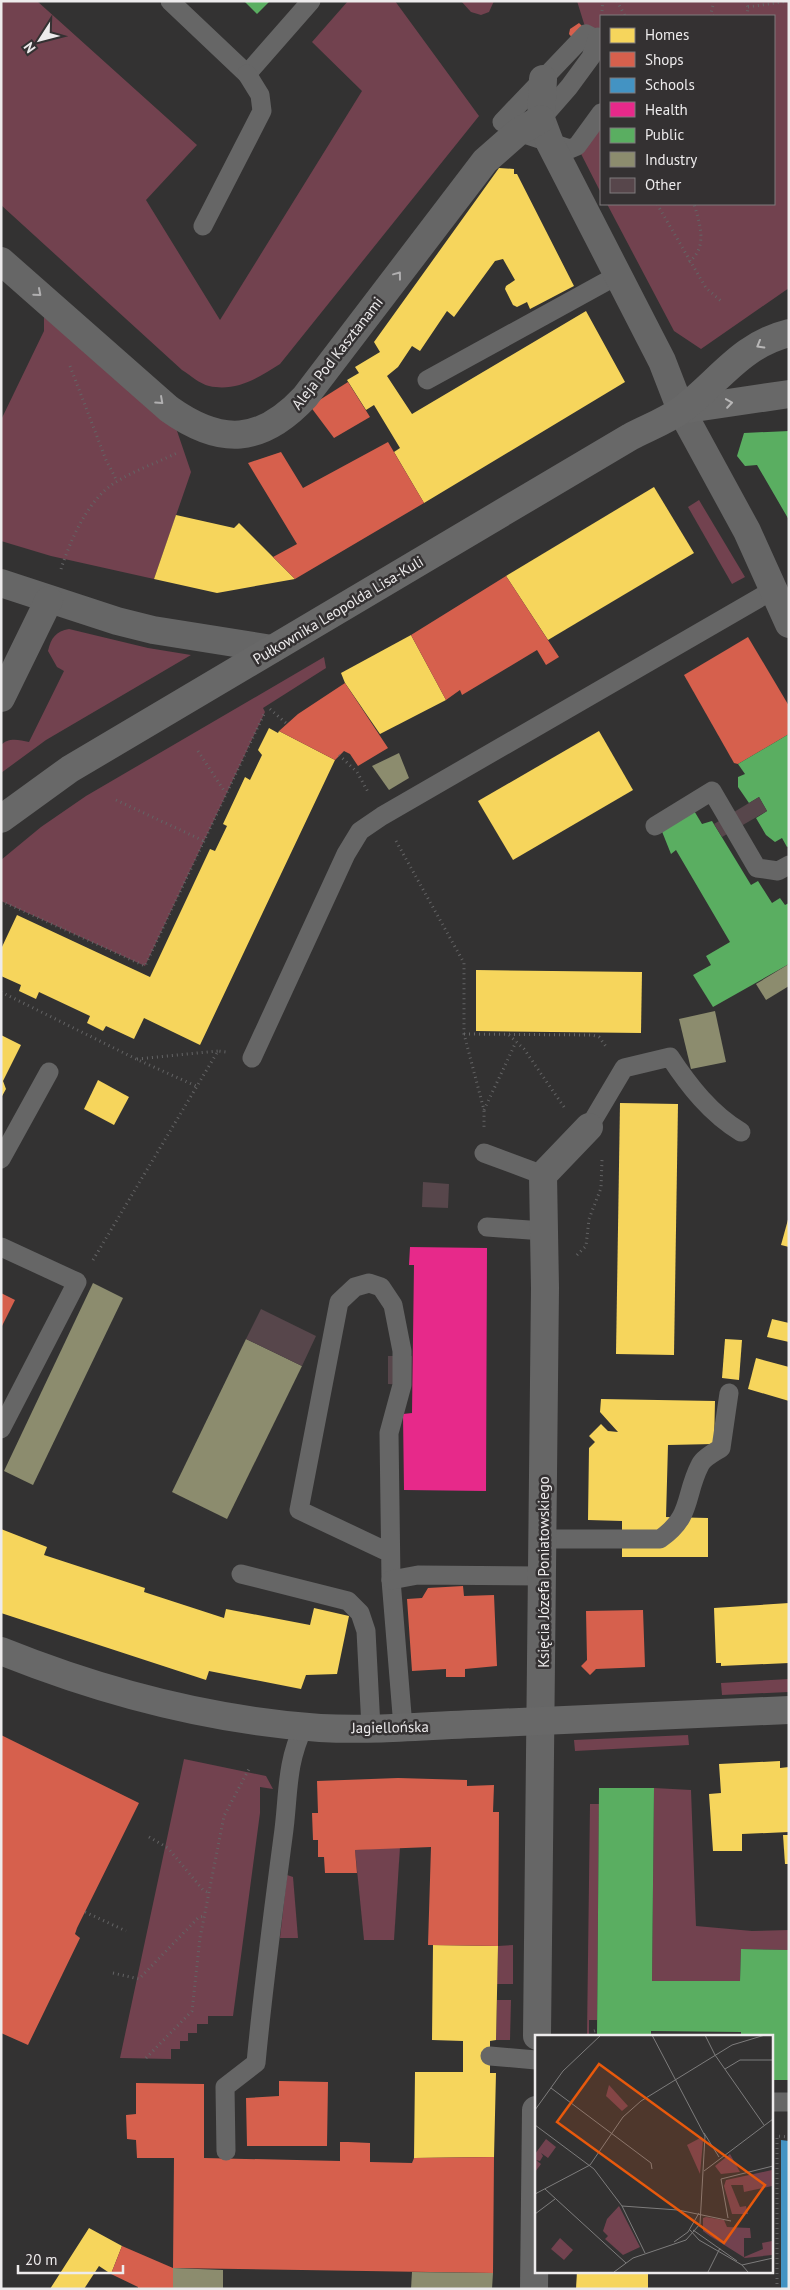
<svg xmlns="http://www.w3.org/2000/svg" width="790" height="2290" viewBox="0 0 790 2290" font-family="'PT Sans',sans-serif">
  <style>
    .green { fill: #72424f }
    .homes { fill: #f6d55c }
    .shops { fill: #d6604d }
    .schools { fill: #4393c3 }
    .health { fill: #e7298a }
    .public { fill: #5aae61 }
    .industry { fill: #8c8c6e }
    .building { fill: #57464b }
    .lines { fill: none; stroke-linecap: round; stroke-linejoin: round }
    .path { stroke: #646465; stroke-width: 3; stroke-dasharray: 1 4; stroke-linecap: butt }
    .lane { stroke: #666; stroke-width: 19 }
    .street { stroke: #666; stroke-width: 28 }
    .secondary { stroke: #686868; stroke-width: 28 }
    .oneway { stroke: #b0afb0 }
    .oneway2 { stroke: #b8b7b7 }
    .labels { text-anchor: middle; dominant-baseline: central; stroke-width: 5; stroke-linejoin: round; paint-order: stroke }
    .street-label { font-size: 15px; fill: #edebec; stroke: #343132 }
    .inset-road { fill: none; stroke: #7d7c7c; stroke-width: 1 }
    .view { fill: #e8590c; fill-opacity: 0.15; stroke: #e8590c; stroke-width: 2.5 }
    .inset-edge { fill: none; stroke: #edebec; stroke-width: 2.5 }
  </style>
  <rect width="100%" height="100%" fill="#333232"/>
  <g class="green">
    <path d="M1 1H37L197 145 146 200 220 320 362 91 312 42 348 1H395L479 116 280 364C258 378 236 392 209 386 200 384 190 375 182 370L1 205Z"/>
    <path d="M461 1H494L489 12 481 15 471 12Z"/>
    <path d="M577 1H789V288L701 349 674 331 607 204H774V16H601V42L586 30Z"/>
    <path d="M601 113V193L577 146Z"/>
    <path d="M44 317 176 428 191 472 154 579 51 556 1 541V420L44 331Z"/>
    <path d="M699 500 745 577 732 584 688 507Z"/>
    <path d="M69 629 148 648 191 655 46 740 1 773V745C9 737 19 740 29 742L64 671 57 667 48 651C51 638 56 631 69 629Z"/>
    <path d="M324 657 326 668 263 708 265 712 145 966 1 901V860L41 827 86 796Z"/>
    <path d="M789 1679V1692L722 1695 721 1683Z"/>
    <path d="M688 1735 689 1745 575 1751 574 1740Z"/>
    <path d="M184 1759 266 1776 273 1789 260 1787V1813L233 2016H208V2024H197V2033H188V2041H180V2049H171V2059L120 2058Z"/>
    <path d="M654 1788 691 1790 696 1926 752 1931 789 1930V1950L741 1949 740 1981H652Z"/>
    <path d="M590 1804H599L597 2020H589V2036H587Z"/>
    <path d="M400 1847 394 1940H364L355 1850Z"/>
    <path d="M287 1875 293 1877 298 1938H280Z"/>
    <path d="M513 1945V1984H497L498 1946Z"/>
    <path d="M497 2000H511L510 2040H496Z"/>
  </g>
  <g class="homes">
    <path d="M499 168 514 169V174H517L574 286 530 309 527 302 517 307 513 305 505 289 506 286 515 280 503 259 495 261 454 317 447 311 420 351 412 346 398 367 387 376 412 414 586 311 625 382 424 503 394 452 400 448 374 405 366 410 347 380 359 373 355 367 380 352 374 342Z"/>
    <path d="M654 487 694 553 548 640 506 576Z"/>
    <path d="M176 515 234 528 239 523 295 579 217 593 154 579Z"/>
    <path d="M411 635 446 700 380 734 345 683 341 673Z"/>
    <path d="M269 728 278 733 279 731 335 760 200 1045 144 1018 134 1039 106 1026 103 1031 87 1023 90 1016 39 992 36 999 19 991 21 985 1 976V949L17 915 150 977 210 849 215 851 227 826 223 824 245 777 250 780 262 755 258 750Z"/>
    <path d="M599 731 633 790 513 860 478 801Z"/>
    <path d="M476 970 642 972 641 1033 476 1031Z"/>
    <path d="M1 1035 21 1045 3 1081 6 1089 1 1098Z"/>
    <path d="M98 1080 129 1097 114 1125 84 1109Z"/>
    <path d="M620 1103 678 1104 674 1355 616 1354Z"/>
    <path d="M789 1216V1247L781 1245Z"/>
    <path d="M772 1319 789 1323V1342L767 1337Z"/>
    <path d="M725 1339 742 1340 739 1380 722 1378Z"/>
    <path d="M756 1358 789 1367V1401L748 1389Z"/>
    <path d="M601 1399 715 1401 714 1444 668 1445 666 1517 708 1518V1557H622V1521L588 1520 589 1448 595 1442 589 1436 601 1424 608 1431 618 1432 600 1412Z"/>
    <path d="M1 1529 47 1547 44 1555 145 1588 144 1592 224 1618 226 1609 310 1625 314 1608 349 1616 337 1674 306 1675 301 1689 209 1671 206 1680 1 1613Z"/>
    <path d="M789 1603V1663L721 1666V1663H716L714 1608Z"/>
    <path d="M780 1761V1768L789 1767V1832L742 1834V1851H713L709 1794 721 1793 719 1764Z"/>
    <path d="M783 1835H789V1864H785Z"/>
    <path d="M433 1945 498 1946 496 2040 490 2041V2073H496L494 2157 414 2158 415 2072H463V2041L432 2040Z"/>
    <path d="M89 2228 122 2246 111 2274 99 2266 84 2289H50Z"/>
    <path d="M577 2271H648V2289H576Z"/>
  </g>
  <g class="shops">
    <path d="M579 23 586 30 574 40 569 34 570 29Z"/>
    <path d="M348 382 370 417 334 438 310 406Z"/>
    <path d="M388 442 424 503 295 579 273 557 297 544 248 463 281 452 303 488Z"/>
    <path d="M506 576 559 657 546 665 537 650 462 695 460 690 446 700 411 635Z"/>
    <path d="M748 637 789 706V734L738 764 734 763 684 675Z"/>
    <path d="M345 683 388 748 358 766 350 754 344 751 335 760 279 731 298 714Z"/>
    <path d="M1 1293 15 1300 1 1328Z"/>
    <path d="M463 1586 464 1596 494 1595 497 1666 465 1669V1677H446V1669L412 1671 407 1599 422 1598 428 1588Z"/>
    <path d="M643 1610 645 1667 596 1669 590 1675 581 1666 587 1660 586 1611Z"/>
    <path d="M1 1735 139 1803 77 1928 75 1934 80 1938 28 2045 1 2033Z"/>
    <path d="M398 1778 467 1780V1786L494 1785 493 1812H499L498 1946 428 1945 431 1847 355 1850 357 1873H325L324 1857H318V1840H313L312 1813H318L317 1781Z"/>
    <path d="M279 2081 328 2082 327 2146H247L246 2098 279 2096Z"/>
    <path d="M136 2083 204 2084V2158L340 2161V2142H348L370 2143V2162L412 2163 414 2158 494 2157 493 2273 173 2268V2289H138V2287L111 2274 122 2246 173 2268 174 2158H137L136 2140 127 2139 126 2115 136 2114Z"/>
  </g>
  <path class="schools" d="M781 2140 789 2141V2289H781Z"/>
  <path class="health" d="M410 1247 487 1248 486 1491 404 1490 403 1414 412 1413 414 1265H409Z"/>
  <g class="public">
    <path d="M244 1H270L257 14Z"/>
    <path d="M789 431V520L757 465 745 466 737 456 744 433Z"/>
    <path d="M789 734V846L787 847 782 838 775 842 766 835 756 818 767 811 759 797 749 803 738 787V777L745 774 738 764Z"/>
    <path d="M693 809 702 824 712 821 751 885 758 881 772 903 780 898 785 905 789 903V964L713 1007 693 975 711 965 706 956 730 942 676 850 671 854 661 829Z"/>
    <path d="M599 1788H654L652 1981H740L741 1949 789 1950V2080H771V2036H741V2032L651 2031V2036H597Z"/>
  </g>
  <g class="industry">
    <path d="M399 753 409 778 389 790 372 766Z"/>
    <path d="M789 964V986L766 1000 756 984Z"/>
    <path d="M715 1011 726 1062 691 1069 679 1019Z"/>
    <path d="M93 1283 123 1298 33 1485 4 1471Z"/>
    <path d="M246 1339 302 1366 227 1519 172 1492Z"/>
    <path d="M173 2268 223 2270V2289H173Z"/>
    <path d="M412 2272 493 2273 492 2289H411Z"/>
  </g>
  <g class="building">
    <path d="M759 797 767 811 722 837 714 824Z"/>
    <path d="M423 1182 449 1184 448 1208 422 1207Z"/>
    <path d="M261 1309 316 1336 302 1366 246 1339Z"/>
    <path d="M388 1356H412L411 1385 388 1384Z"/>
  </g>
  <g class="lines">
    <g class="path">
      <path d="M617 1 625 16"/>
      <path d="M745 1 748 7 747 16"/>
      <path d="M748 7 789 1"/>
      <path d="M602 11 603 1"/>
      <path d="M713 16 711 13 714 1"/>
      <path d="M657 204 706 288 721 301"/>
      <path d="M689 262C708 247 700 224 694 204"/>
      <path d="M70 366 106 460 117 481"/>
      <path d="M61 569C71 539 88 499 116 482 135 470 159 462 179 452"/>
      <path d="M270 709 287 724"/>
      <path d="M198 751 225 792"/>
      <path d="M339 755 357 772 368 792"/>
      <path d="M116 800 204 841"/>
      <path d="M396 841 464 963V1034L484 1110V1127"/>
      <path d="M1 901 145 966 265 712"/>
      <path d="M1 992 136 1059 196 1086"/>
      <path d="M464 1034 592 1035 599 1037 607 1048"/>
      <path d="M509 1035 524 1049 564 1107"/>
      <path d="M137 1059 218 1051"/>
      <path d="M484 1110 516 1042"/>
      <path d="M577 1255 586 1246 589 1219 601 1188 602 1160"/>
      <path d="M93 1260 218 1051 226 1052"/>
      <path d="M149 1837 168 1848 203 1890 209 1893"/>
      <path d="M85 1912 126 1931"/>
      <path d="M113 1973 139 1979 199 1917 204 1916"/>
      <path d="M594 2036V2031L597 2030"/>
      <path d="M146 2058 192 2011 200 1938 224 1816 250 1767"/>
      <path d="M777 2289V2136L789 2137"/>
    </g>
    <g class="lane">
      <path d="M170 1 247 74 311 1"/>
      <path d="M601 42 586 34 502 122 518 132 570 149 577 146 601 113"/>
      <path d="M541 119 569 87 591 57 598 37"/>
      <path d="M203 226 262 111 260 95 247 74"/>
      <path d="M427 380 618 275"/>
      <path d="M655 826 712 791 757 868 778 871 789 865"/>
      <path d="M252 1058 346 854 360 831 382 816 773 590"/>
      <path d="M589 1127 624 1068 670 1057C689 1086 711 1114 741 1132"/>
      <path d="M484 1153 543 1175"/>
      <path d="M1 1159 49 1072"/>
      <path d="M487 1227 544 1231"/>
      <path d="M1 1247 77 1282 1 1429"/>
      <path d="M544 1539H660C693 1516 684 1496 700 1465 703 1458 715 1452 721 1448L729 1393"/>
      <path d="M390 1553 299 1510 339 1302 355 1287 369 1283 381 1287 393 1305 402 1351V1385L389 1433 391 1580 403 1727"/>
      <path d="M241 1574 348 1601 360 1613 366 1631 371 1728"/>
      <path d="M391 1580 418 1575 543 1576"/>
      <path d="M490 2056 536 2060"/>
      <path d="M771 2102H789"/>
      <path d="M226 2151 225 2087 256 2063C263 1988 273 1913 283 1837 289 1796 285 1765 304 1726"/>
    </g>
    <g class="street">
      <path d="M543 79 541 119 550 143 662 361 681 410 747 531 789 624"/>
      <path d="M1 261 169 409C221 446 261 444 305 397L485 161 518 132 541 119"/>
      <path d="M1 583 117 621 153 630 272 649"/>
      <path d="M1 698 49 600"/>
      <path d="M537 2036 545 1288 543 1175 589 1127"/>
      <path d="M534 2289 536 2110"/>
    </g>
    <g class="secondary">
      <path d="M681 410 789 394"/>
      <path d="M1 819 70 769 630 437C647 428 666 421 681 410 718 383 740 345 789 333"/>
      <path d="M1 1651C103 1692 210 1720 320 1728 378 1731 438 1725 496 1723 594 1719 691 1714 789 1710"/>
    </g>
  </g>
  <defs><path id="oneway-chevron" d="M-2-3.5L2.5 0L-2 3.5" fill="none" stroke-width="1.6" stroke-linecap="round" stroke-linejoin="round" transform="scale(1.25)"/></defs>
  <g class="oneway">
    <use href="#oneway-chevron" transform="translate(398 275) rotate(-53)"/>
    <use href="#oneway-chevron" transform="translate(38 293) rotate(41)"/>
    <use href="#oneway-chevron" transform="translate(160 401) rotate(42)"/>
  </g>
  <g class="oneway2">
    <use href="#oneway-chevron" transform="translate(760 345) rotate(150)"/>
    <use href="#oneway-chevron" transform="translate(729 403) rotate(-8)"/>
  </g>
  <g class="labels">
    <g class="street-label">
      <text transform="translate(337 353) rotate(-52)">Aleja Pod Kasztanami</text>
      <text transform="translate(338 610) rotate(-31)">Pułkownika Leopolda Lisa-Kuli</text>
      <text transform="translate(543 1572) rotate(-90)">Księcia Józefa Poniatowskiego</text>
      <text transform="translate(390 1727) rotate(-1)">Jagiellońska</text>
    </g>
  </g>
  <g transform="translate(535 2035)">
    <rect width="238" height="238" fill="#333232"/>
    <path d="M74 50 93 71 87 76 71 61ZM167 102 168 106 165 139 152 110ZM11 104 21 112 13 123 6 118 8 121 5 126 1 125 6 129 0 137V119ZM195 119 205 137 186 139 180 131ZM237 135V151L209 157 208 150H196L205 172 211 171 213 179H197L189 151 191 145ZM84 171 105 212 88 220 70 204 73 201 68 196 72 184ZM171 182 189 185 192 192 215 193 216 203H209V222L228 214 227 208 237 206V220L210 223 175 201 192 214 168 196V183ZM25 203 38 215 29 225 16 214Z" fill="#72424f"/>
    <path class="inset-road" d="M170 0 180 20 229 90M190 34 205 25H238M16 53 116 128 117 134M0 75 28 36 66 0M0 90 59 134 87 171 110 218M169 98 184 122M169 136 238 84M10 154 91 228M0 159 55 130 88 82 106 66 197 10 230 0M87 171 143 175 196 186M0 179 20 164M193 183 186 144 238 131M155 195 164 205 207 230 213 237M158 195 202 226M139 207 153 197 164 178M207 230 238 223M79 237 98 223 151 205 165 189 170 101 117 0M173 237 185 213"/>
    <path class="view" d="M64 29 230 150 189 208 22 87Z"/>
    <rect width="238" height="238" class="inset-edge"/>
  </g>
  <rect width="790" height="2290" fill="none" stroke="#edebec" stroke-width="5"/>
  <rect x="600" y="15" width="175" height="190" fill="#343132" stroke="#7e7b7c"/>
  <rect x="610" y="28" width="25" height="15" fill="#f6d55c" stroke="#7e7b7c"/>
  <text x="645" y="40" font-size="15" fill="#edebec">Homes</text>
  <rect x="610" y="52" width="25" height="15" fill="#d6604d" stroke="#7e7b7c"/>
  <text x="645" y="65" font-size="15" fill="#edebec">Shops</text>
  <rect x="610" y="78" width="25" height="15" fill="#4393c3" stroke="#7e7b7c"/>
  <text x="645" y="90" font-size="15" fill="#edebec">Schools</text>
  <rect x="610" y="102" width="25" height="15" fill="#e7298a" stroke="#7e7b7c"/>
  <text x="645" y="115" font-size="15" fill="#edebec">Health</text>
  <rect x="610" y="128" width="25" height="15" fill="#5aae61" stroke="#7e7b7c"/>
  <text x="645" y="140" font-size="15" fill="#edebec">Public</text>
  <rect x="610" y="152" width="25" height="15" fill="#8c8c6e" stroke="#7e7b7c"/>
  <text x="645" y="165" font-size="15" fill="#edebec">Industry</text>
  <rect x="610" y="178" width="25" height="15" fill="#57464b" stroke="#7e7b7c"/>
  <text x="645" y="190" font-size="15" fill="#edebec">Other</text>
  <g transform="translate(40 40) rotate(234)" stroke="#343132" stroke-width="4" paint-order="stroke">
  <path d="M0-4L9 19L0 12L-9 19Z" fill="#edebec"/>
  <text y="-8" font-size="14" font-weight="bold" text-anchor="middle" fill="#edebec">N</text>
  </g>
  <path d="M18 2265v8h105v-8" fill="none" stroke="#edebec" stroke-width="2.5"/>
  <text x="25" y="2265" font-size="15" fill="#edebec" stroke="#343132" stroke-width="4" paint-order="stroke">20 m</text>
</svg>
